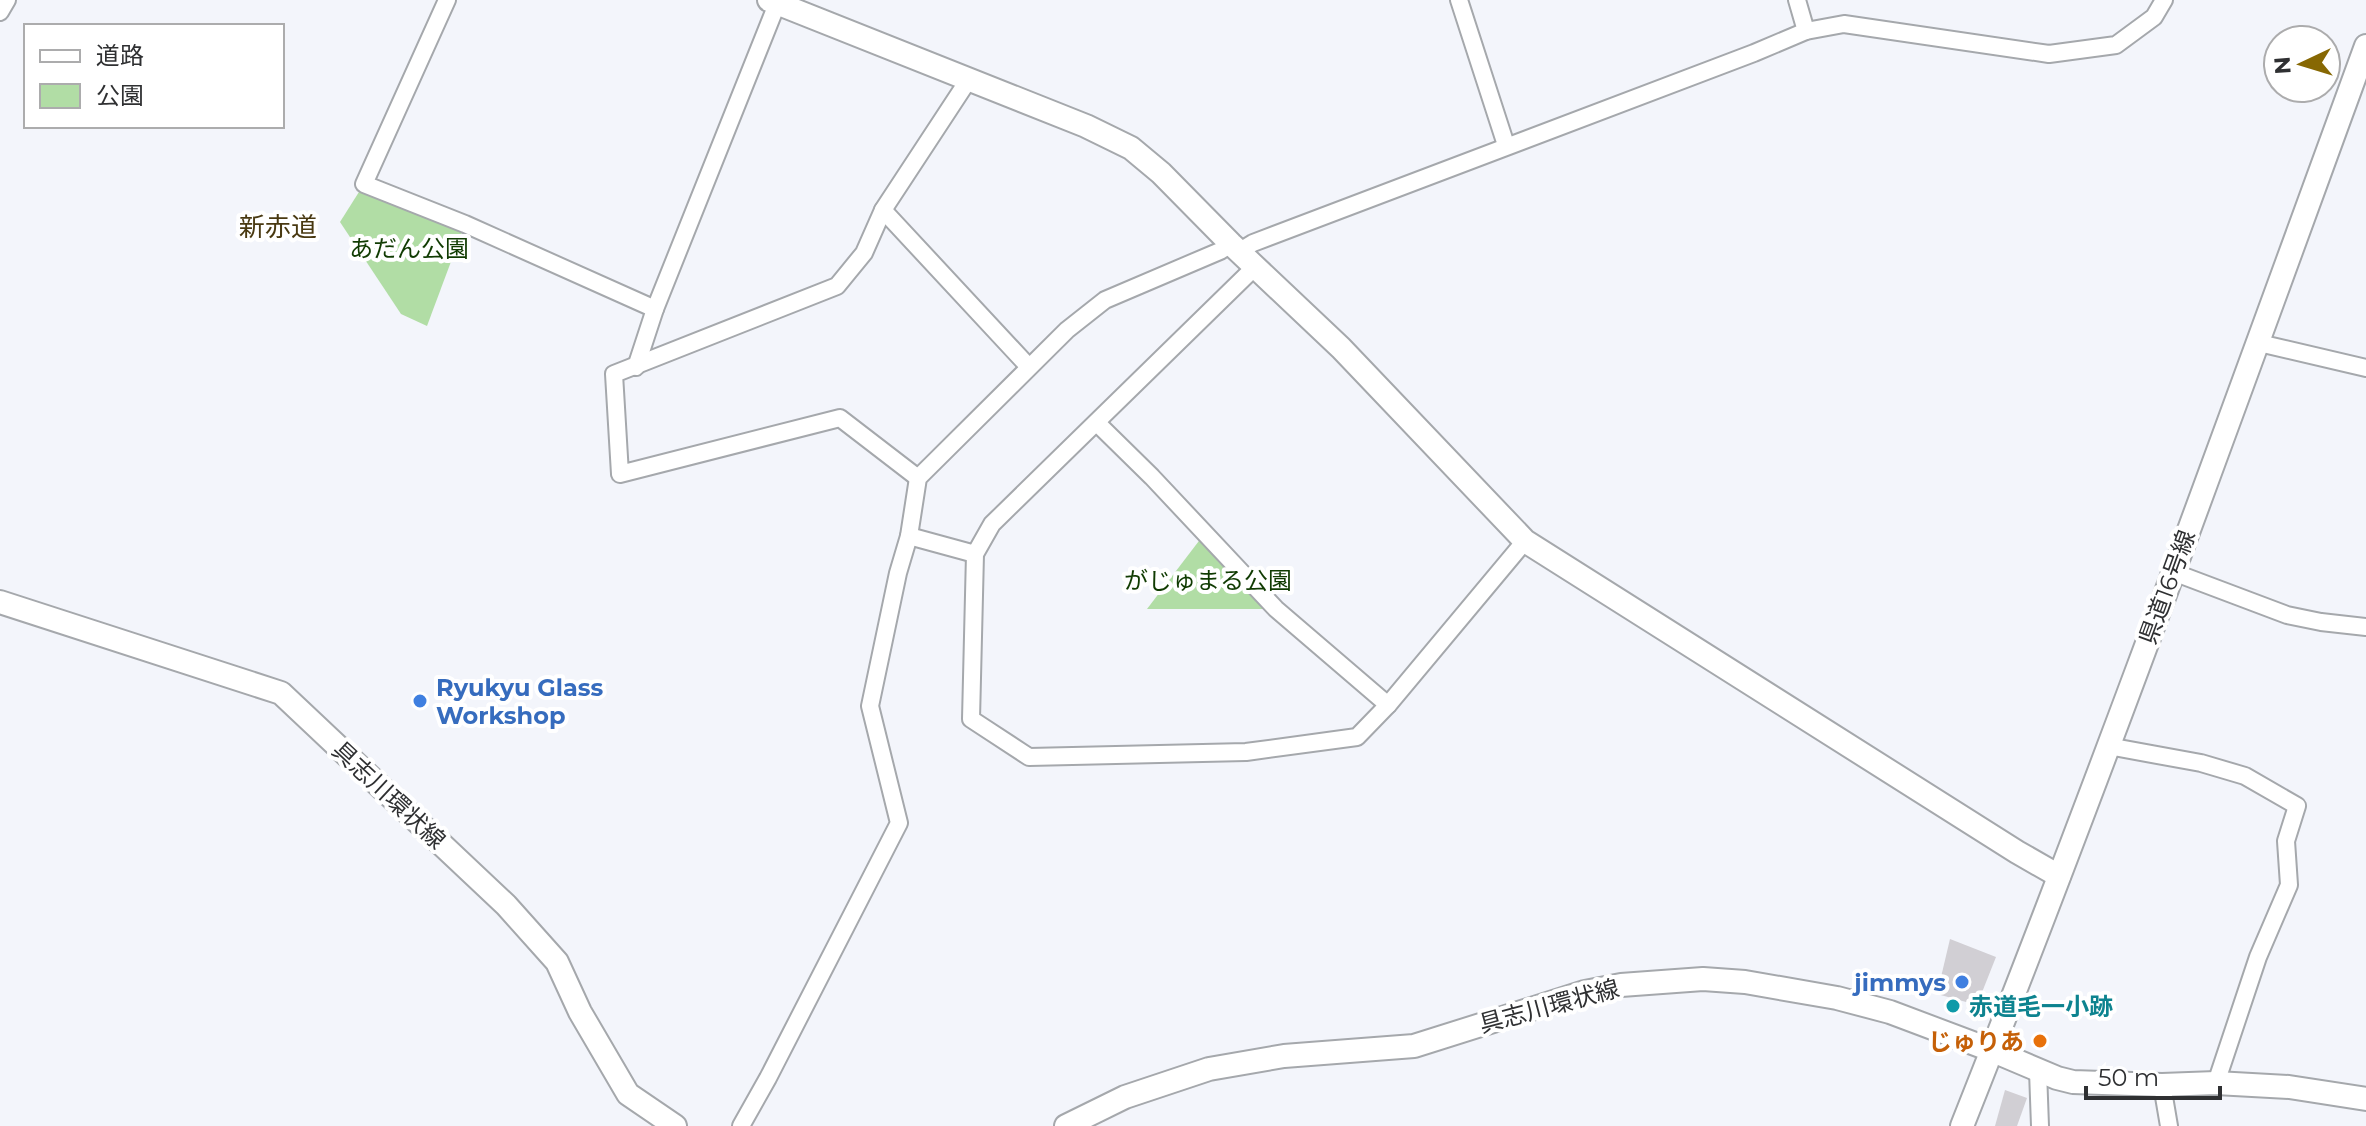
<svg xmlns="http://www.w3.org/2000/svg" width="2366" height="1126" viewBox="0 0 2366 1126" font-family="Montserrat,'Noto Sans JP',sans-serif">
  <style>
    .green { fill: #b1dda5 }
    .building { fill: #d1cfd4 }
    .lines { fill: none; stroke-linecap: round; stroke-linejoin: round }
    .street-casing { stroke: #a5a8ac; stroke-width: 20 }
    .secondary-casing { stroke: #a5a8ac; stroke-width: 26 }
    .street { stroke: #fff; stroke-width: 16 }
    .secondary { stroke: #fff; stroke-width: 22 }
    .shop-dot { fill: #3f7fe0; stroke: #fff; stroke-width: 3 }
    .culture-dot { fill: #0f9aa8; stroke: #fff; stroke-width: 3 }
    .food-dot { fill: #e8710a; stroke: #fff; stroke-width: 3 }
    .labels { text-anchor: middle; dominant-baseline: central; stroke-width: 8; stroke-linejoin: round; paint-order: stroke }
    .park-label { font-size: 24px; fill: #103b02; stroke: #fff }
    .street-label { font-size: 24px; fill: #2f3032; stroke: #fff }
    .shop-label { font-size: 24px; font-weight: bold; fill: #366cbe; stroke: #fff; text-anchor: start }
    .culture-label { font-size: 24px; font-weight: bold; fill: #0d838f; stroke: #fff; text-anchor: start }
    .food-label { font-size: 24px; font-weight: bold; fill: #c56008; stroke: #fff; text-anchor: end }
    .neighbourhood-label { font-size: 26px; fill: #493911; stroke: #fff }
  </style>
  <rect width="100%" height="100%" fill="#f3f5fb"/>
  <g class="green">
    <path d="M364 184 465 224 427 326 401 314 340 222Z"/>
    <path d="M1205 533 1276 609H1147Z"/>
  </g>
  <g class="building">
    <path d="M1950 939 1996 957 1977 1005 1937 994Z"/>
    <path d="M2005 1090 2027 1098 2017 1126H1995Z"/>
  </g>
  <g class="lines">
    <defs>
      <g id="street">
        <path d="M447 0 364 184 465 224 655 309"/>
        <path d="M1459 0 1506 145"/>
        <path d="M1797 0 1806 31"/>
        <path d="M0 12 7 0"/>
        <path d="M883 210 1029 367"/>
        <path d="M1240 251 1253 243 1754 53 1806 31 1844 24 2049 54 2116 45 2154 17 2164 0"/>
        <path d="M1256 266 992 524 975 554 971 719 1029 757 1246 752 1357 737 1388 705 1525 541"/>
        <path d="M2259 343 2366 368"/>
        <path d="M636 367 655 309 777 4"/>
        <path d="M1097 423 1152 477 1276 609 1388 705"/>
        <path d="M918 478 840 418 620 474 614 374 837 286 864 253 883 210 969 79"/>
        <path d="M909 536 975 554"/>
        <path d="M2173 572 2287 615 2321 622 2366 627"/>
        <path d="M2108 746 2201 763 2245 776 2297 806 2286 841 2289 885 2258 957 2216 1083"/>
        <path d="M2038 1071 2040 1126"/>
        <path d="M2162 1085 2169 1126"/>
        <path d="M741 1126 768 1078 899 823 870 706 898 573 909 536 918 478 1067 330 1105 300 1220 251 1231 244"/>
      </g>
      <g id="secondary">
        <path d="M769 0 1086 126 1131 148 1161 173 1231 244 1341 348 1525 541 2017 852 2059 876"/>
        <path d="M0 602 281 693 506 905 557 962 580 1012 628 1094 675 1126"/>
        <path d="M1066 1126 1125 1097 1209 1069 1284 1056 1414 1046 1585 992 1621 985 1703 979 1745 982 1837 998 1890 1012 1991 1050 2057 1078 2073 1082 2162 1085 2216 1083 2289 1087 2366 1099"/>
        <path d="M1962 1126C2104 769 2234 407 2366 46"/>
      </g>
    </defs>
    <use href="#street" class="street-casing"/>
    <use href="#secondary" class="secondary-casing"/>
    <use href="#street" class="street"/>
    <use href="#secondary" class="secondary"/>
  </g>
  <g class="shop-dot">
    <circle cx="420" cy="701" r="8"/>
    <circle cx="1962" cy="982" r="8"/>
  </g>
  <circle class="culture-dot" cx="1953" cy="1006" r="8"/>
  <circle class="food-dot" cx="2040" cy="1041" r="8"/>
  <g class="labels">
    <g class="park-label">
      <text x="409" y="248">あだん公園</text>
      <text x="1208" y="580">がじゅまる公園</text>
    </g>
    <g class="street-label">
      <text transform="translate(2167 587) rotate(-70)">県道16号線</text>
      <text transform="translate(389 795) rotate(43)">具志川環状線</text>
      <text transform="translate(1549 1006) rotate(-15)">具志川環状線</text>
    </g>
    <g class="shop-label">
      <text x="436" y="687">Ryukyu Glass<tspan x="436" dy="28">Workshop</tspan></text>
      <text x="1946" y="982" text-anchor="end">jimmys</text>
    </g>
    <g class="culture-label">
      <text x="1969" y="1006">赤道毛一小跡</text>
    </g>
    <g class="food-label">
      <text x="2024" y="1041">じゅりあ</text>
    </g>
    <g class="neighbourhood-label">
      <text x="278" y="227">新赤道</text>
    </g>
  </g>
  <rect x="24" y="24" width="260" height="104" fill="#ffffff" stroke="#acacad" stroke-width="2"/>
  <rect x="40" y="50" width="40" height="12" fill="#ffffff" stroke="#acacad" stroke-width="2"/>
  <text x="96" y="64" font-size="24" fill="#2f3032">道路</text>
  <rect x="40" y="84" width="40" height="24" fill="#b1dda5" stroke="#acacad" stroke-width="2"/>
  <text x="96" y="104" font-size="24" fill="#2f3032">公園</text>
  <g transform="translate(2302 64) rotate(266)"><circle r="38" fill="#ffffff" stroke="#acacad" stroke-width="2"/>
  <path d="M0-6L14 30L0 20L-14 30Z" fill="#876803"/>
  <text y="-12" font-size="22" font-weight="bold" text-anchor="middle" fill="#2f3032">N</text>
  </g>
  <path d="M2086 1086v12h134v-12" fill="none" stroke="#2f3032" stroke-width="4"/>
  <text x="2098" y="1086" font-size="24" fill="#2f3032" stroke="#ffffff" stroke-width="6" paint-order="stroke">50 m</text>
</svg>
